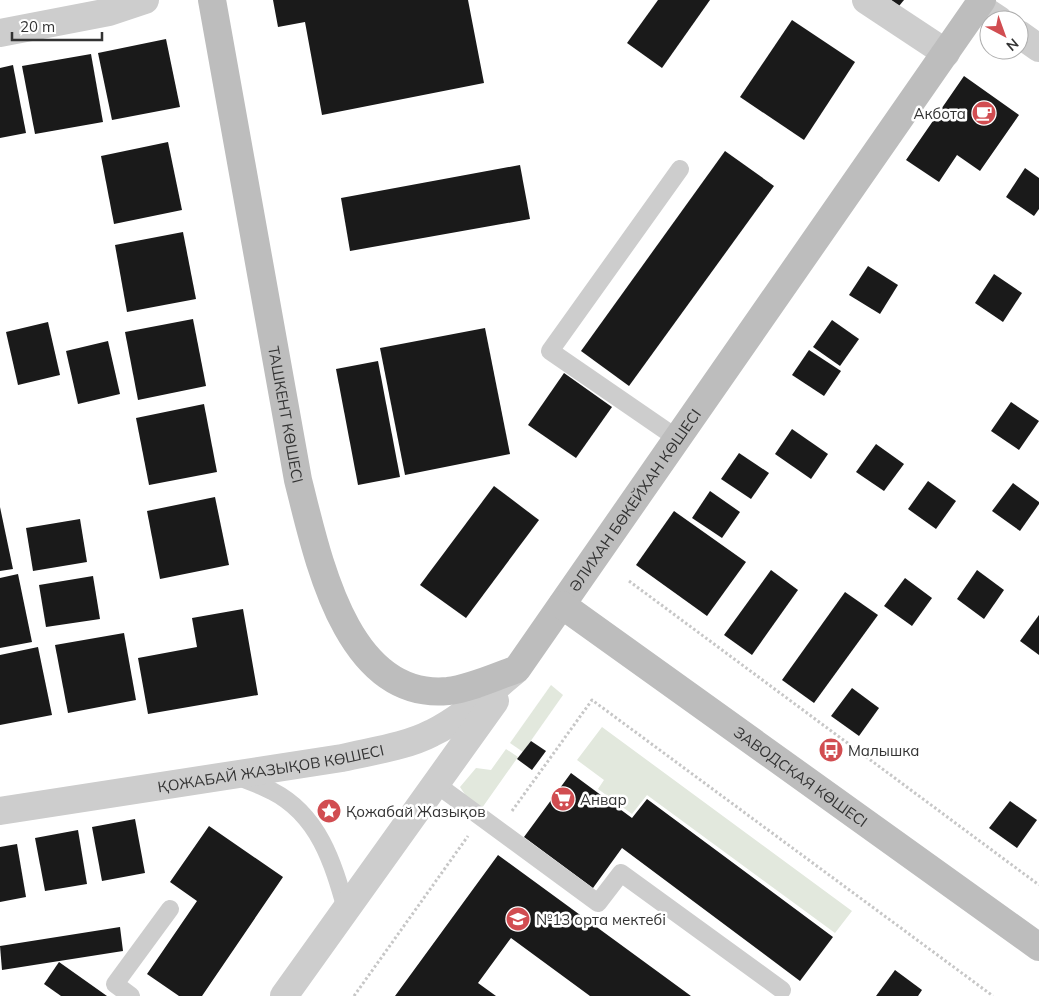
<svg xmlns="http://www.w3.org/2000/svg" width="1039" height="996" viewBox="0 0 1039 996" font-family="Mulish,sans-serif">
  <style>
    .green { fill: #e2e8dd }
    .building { fill: #1a1a1a }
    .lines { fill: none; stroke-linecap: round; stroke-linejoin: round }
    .path { stroke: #c7c7c7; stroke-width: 3; stroke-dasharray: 2.5 2.5; stroke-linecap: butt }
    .lane { stroke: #cdcdcd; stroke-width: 18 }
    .street { stroke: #cdcdcd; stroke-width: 28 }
    .secondary { stroke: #bdbdbd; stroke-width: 28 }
    .labels { text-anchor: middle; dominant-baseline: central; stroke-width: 5; stroke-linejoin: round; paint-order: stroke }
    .poi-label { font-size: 15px; fill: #333; stroke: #fff; text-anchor: start }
    .street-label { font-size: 15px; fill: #333; stroke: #fff }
  </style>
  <rect width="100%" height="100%" fill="#fff"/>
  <g class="green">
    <path d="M551 685 563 695 523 752 510 743Z"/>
    <path d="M602 727 852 911 835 933 647 795 632 814 598 789 604 780 577 760Z"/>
    <path d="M506 749 518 757 482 808 466 796 460 787 476 768 491 770Z"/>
  </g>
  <g class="building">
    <path d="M273 0H468L484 83 322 115 305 22 278 27Z"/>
    <path d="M658 0H710L662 68 627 43Z"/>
    <path d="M891 0H904L899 6Z"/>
    <path d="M792 20 855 62 804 140 740 97Z"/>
    <path d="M166 39 180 107 112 120 98 53Z"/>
    <path d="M91 54 103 122 35 134 22 66Z"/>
    <path d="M13 65 26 133 0 138V68Z"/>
    <path d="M964 76 1019 115 980 171 957 155 939 182 906 160Z"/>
    <path d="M168 142 182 210 114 224 101 156Z"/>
    <path d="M725 151 774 186 629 386 581 351Z"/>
    <path d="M520 165 530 219 350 251 341 198Z"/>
    <path d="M1025 168 1039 178V209L1034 216 1006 197Z"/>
    <path d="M183 232 196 299 127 312 115 245Z"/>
    <path d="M868 266 898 285 880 314 849 295Z"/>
    <path d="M994 274 1022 293 1003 322 975 303Z"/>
    <path d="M193 319 206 386 138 400 125 332Z"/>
    <path d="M832 320 859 339 840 366 813 347Z"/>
    <path d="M48 322 60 375 18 385 6 332Z"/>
    <path d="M485 328 510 454 405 475 380 348Z"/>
    <path d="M108 341 120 394 78 404 66 351Z"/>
    <path d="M809 350 841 371 824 396 792 375Z"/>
    <path d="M378 361 400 477 358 485 336 369Z"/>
    <path d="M564 373 612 407 576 458 528 425Z"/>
    <path d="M1011 402 1039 421 1019 450 991 431Z"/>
    <path d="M204 404 217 472 149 485 136 418Z"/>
    <path d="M792 429 828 454 811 479 775 454Z"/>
    <path d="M876 444 904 464 884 491 856 472Z"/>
    <path d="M739 453 769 473 751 499 721 479Z"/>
    <path d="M928 481 956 501 936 529 908 509Z"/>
    <path d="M1013 483 1039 502V504L1020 531 992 511Z"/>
    <path d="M494 486 539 520 466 618 420 585Z"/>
    <path d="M710 491 740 512 722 538 692 518Z"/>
    <path d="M215 497 229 565 160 579 147 511Z"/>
    <path d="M0 507 13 569 0 571Z"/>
    <path d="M674 511 746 562 707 616 636 565Z"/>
    <path d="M80 519 87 562 33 571 26 528Z"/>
    <path d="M771 570 798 590 752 655 724 635Z"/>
    <path d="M977 570 1004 590 984 619 957 599Z"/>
    <path d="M18 574 32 642 0 648V578Z"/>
    <path d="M93 576 100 619 46 627 39 585Z"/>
    <path d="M905 578 932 598 912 626 884 606Z"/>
    <path d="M845 592 878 615 814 703 782 680Z"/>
    <path d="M243 609 258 695 148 714 138 658 197 647 192 618Z"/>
    <path d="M1039 615V655L1020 641Z"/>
    <path d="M124 633 136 700 68 713 55 645Z"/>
    <path d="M38 647 52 715 0 725V655Z"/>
    <path d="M852 688 879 708 859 736 831 716Z"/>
    <path d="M531 741 546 751 532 770 517 759Z"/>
    <path d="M571 773 632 818 647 799 833 937 800 981 622 848 593 888 524 837Z"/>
    <path d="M1010 801 1037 820 1017 848 989 828Z"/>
    <path d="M135 819 145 873 102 881 92 827Z"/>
    <path d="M209 826 283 877 202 996H179L147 974 197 901 170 882Z"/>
    <path d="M78 830 87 884 45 891 35 838Z"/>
    <path d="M17 844 26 897 0 902V847Z"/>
    <path d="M498 855 691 996H590L511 938 478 983 496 996H395Z"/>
    <path d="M120 927 123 951 2 970 0 946Z"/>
    <path d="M59 962 107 996H61L44 984Z"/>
    <path d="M895 970 922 990 918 996H876Z"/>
  </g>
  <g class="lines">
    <g class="path">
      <path d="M629 581 1039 885"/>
      <path d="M512 811 592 700 993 996"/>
      <path d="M354 996 468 836"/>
    </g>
    <g class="lane">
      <path d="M678 439 550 351 680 169"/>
      <path d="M237 776C248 781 261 785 272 791 319 815 333 863 346 909"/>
      <path d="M436 784 598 903 621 873 782 990"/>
      <path d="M131 996 115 984 170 909"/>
    </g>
    <g class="street">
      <path d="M866 0 946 53"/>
      <path d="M978 6 999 20"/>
      <path d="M0 33 109 12 145 0"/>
      <path d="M1019 34 1039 48"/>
      <path id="s1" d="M0 811 342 758C371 751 405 747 432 733 463 718 488 693 515 671"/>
      <path d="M284 996 495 701"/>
    </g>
    <g class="secondary">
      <path id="s2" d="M212 0 298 480C317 554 345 701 448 691 471 688 495 677 517 669L982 0"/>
      <path id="s3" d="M562 605 1039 947"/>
    </g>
  </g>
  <defs>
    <symbol id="cafe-disc" viewBox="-11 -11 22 22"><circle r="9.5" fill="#d14d51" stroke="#fff"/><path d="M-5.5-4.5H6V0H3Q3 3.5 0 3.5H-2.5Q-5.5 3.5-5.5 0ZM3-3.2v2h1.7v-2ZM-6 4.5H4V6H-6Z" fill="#fff"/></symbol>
    <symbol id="bus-disc" viewBox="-11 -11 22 22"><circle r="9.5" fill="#d14d51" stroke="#fff"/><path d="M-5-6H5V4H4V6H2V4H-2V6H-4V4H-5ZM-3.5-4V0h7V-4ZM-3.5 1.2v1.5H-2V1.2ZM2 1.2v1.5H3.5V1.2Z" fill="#fff"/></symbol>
    <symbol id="supermarket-disc" viewBox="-11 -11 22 22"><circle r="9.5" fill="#d14d51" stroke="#fff"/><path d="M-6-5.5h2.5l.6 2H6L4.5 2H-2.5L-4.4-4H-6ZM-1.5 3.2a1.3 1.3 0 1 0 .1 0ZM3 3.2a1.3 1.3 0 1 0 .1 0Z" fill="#fff"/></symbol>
    <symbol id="sight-disc" viewBox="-11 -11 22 22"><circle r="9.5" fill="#d14d51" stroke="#fff"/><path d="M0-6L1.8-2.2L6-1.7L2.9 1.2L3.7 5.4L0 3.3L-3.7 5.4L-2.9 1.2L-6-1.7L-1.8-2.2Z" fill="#fff"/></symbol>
    <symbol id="school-disc" viewBox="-11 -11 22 22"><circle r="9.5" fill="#d14d51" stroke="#fff"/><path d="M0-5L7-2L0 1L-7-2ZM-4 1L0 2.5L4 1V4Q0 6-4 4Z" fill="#fff"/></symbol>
  </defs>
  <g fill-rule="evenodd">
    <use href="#cafe-disc" x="970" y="99" width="28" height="28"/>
    <use href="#bus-disc" x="817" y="736" width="28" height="28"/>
    <use href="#supermarket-disc" x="549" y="785" width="28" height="28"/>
    <use href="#sight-disc" x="315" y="797" width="28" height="28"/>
    <use href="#school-disc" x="504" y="905" width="28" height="28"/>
  </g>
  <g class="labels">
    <g class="poi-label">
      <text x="966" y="113" text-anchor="end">Акбота</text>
      <text x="848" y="750">Малышка</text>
      <text x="580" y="799">Анвар</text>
      <text x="346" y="811">Қожабай Жазықов</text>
      <text x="536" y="919">№13 орта мектебі</text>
    </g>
    <g class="street-label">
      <text stroke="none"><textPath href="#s2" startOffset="421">ТАШКЕНТ КӨШЕСІ</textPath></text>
      <text stroke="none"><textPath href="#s2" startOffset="1049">ӘЛИХАН БӨКЕЙХАН КӨШЕСІ</textPath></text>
      <text stroke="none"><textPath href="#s1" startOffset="274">ҚОЖАБАЙ ЖАЗЫҚОВ КӨШЕСІ</textPath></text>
      <text stroke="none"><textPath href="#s3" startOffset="294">ЗАВОДСКАЯ КӨШЕСІ</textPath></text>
    </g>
  </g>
  <g transform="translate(1004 35) rotate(139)"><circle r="24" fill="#ffffff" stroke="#adadad"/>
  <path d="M0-4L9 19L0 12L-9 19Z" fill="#d14d51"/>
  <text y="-8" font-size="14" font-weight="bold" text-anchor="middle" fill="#333333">N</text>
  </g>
  <path d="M12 32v8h90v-8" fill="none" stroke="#333333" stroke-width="2.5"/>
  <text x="20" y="32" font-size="15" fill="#333333" stroke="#ffffff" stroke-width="4" paint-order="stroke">20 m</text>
</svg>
